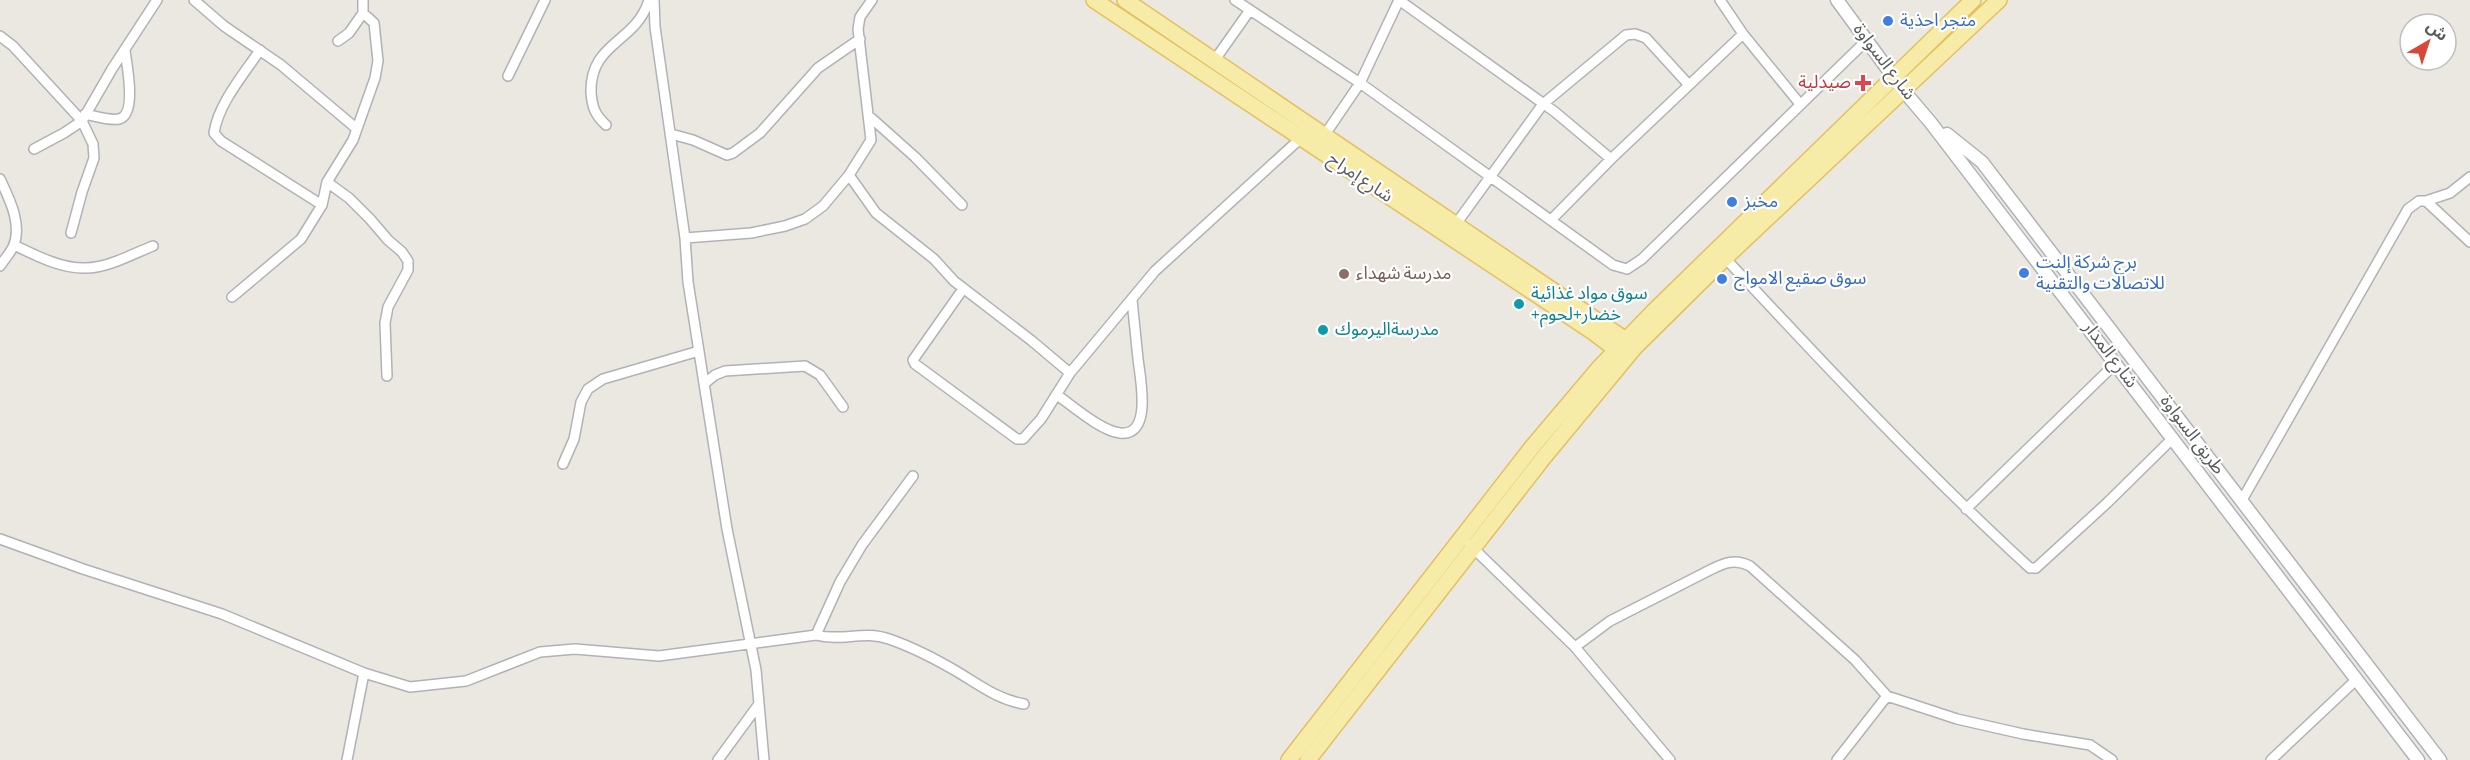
<svg xmlns="http://www.w3.org/2000/svg" width="2470" height="760" viewBox="0 0 2470 760" font-family="'Alegreya Sans','Noto Sans Arabic',sans-serif">
  <style>
    .lines { fill: none; stroke-linecap: round; stroke-linejoin: round }
    .minor-casing { stroke: #b1b2b7; stroke-width: 12 }
    .tertiary-casing { stroke: #b1b2b7; stroke-width: 15 }
    .primary-casing { stroke: #e3c160; stroke-width: 18 }
    .minor { stroke: #fff; stroke-width: 9 }
    .tertiary { stroke: #fff; stroke-width: 12 }
    .primary { stroke: #f7eba8; stroke-width: 15 }
    .shop-dot { fill: #3f7fe0; stroke: #fff; stroke-width: 2 }
    .health-dot { fill: #e0444e; stroke: #fff; stroke-width: 2 }
    .education-dot { fill: #8d6e63; stroke: #fff; stroke-width: 2 }
    .culture-dot { fill: #0f9aa8; stroke: #fff; stroke-width: 2 }
    .labels { text-anchor: middle; dominant-baseline: central; stroke-width: 4.5; stroke-linejoin: round; paint-order: stroke }
    .shop-label { font-size: 18px; fill: #366cbe; stroke: #fff; text-anchor: start }
    .street-label { font-size: 18px; fill: #595c5f; stroke: #fff }
    .health-label { font-size: 18px; fill: #be3a42; stroke: #fff; text-anchor: end }
    .education-label { font-size: 18px; fill: #785e54; stroke: #fff; text-anchor: start }
    .culture-label { font-size: 18px; fill: #0d838f; stroke: #fff; text-anchor: start }
  </style>
  <rect width="100%" height="100%" fill="#eae8e0"/>
  <g class="lines">
    <!-- minor casing -->
    <g class="minor-casing">
      <path id="minor" d="M194 0 224 26 281 65 357 129
        M654 0 655 27 685 238 688 282 727 529 756 670 764 760
        M1235 0 1360 83 1613 265 1627 269 1642 259 1868 39
        M1399 0 1555 112 1611 159
        M1720 0 1743 34 1800 104
        M0 36 13 46 82 121 93 144 94 158 82 192 71 233
        M338 41 349 33 363 13
        M260 50C244 74 218 104 214 133L221 141 322 205
        M1214 61 1250 10
        M508 76 545 0
        M85 114C95 116 109 121 119 119 137 115 127 65 125 51
        M869 116 915 157 962 205
        M606 125C595 115 592 107 591 92 590 42 636 43 649 0
        M671 134 693 140 727 155 733 153 760 133 818 68 860 39
        M1324 136 1360 83 1399 0
        M34 149 64 133 82 121 112 69 157 0
        M849 175 876 213 934 259 954 281 1032 341 1070 373
        M0 179C9 198 23 225 13 247 10 253 4 260 0 266
        M327 182 349 198 370 219 388 240 402 252 408 261V270L388 307 385 323 387 376
        M2426 201 2450 193 2470 177
        M1552 219 1611 159 1743 34
        M1456 224 1543 104 1626 35 1635 34 1646 38 1689 85
        M685 238 751 233 785 226 805 219 823 206 849 175 871 140 858 29 860 17 872 0
        M14 245C35 255 61 269 86 268 108 268 132 254 153 246
        M1725 258C1824 364 1923 470 2030 568H2036L2107 503 2173 438
        M963 289 913 360 915 364 1017 439H1023L1041 419 1070 373 1155 271 1301 138
        M232 297 301 239 322 205 327 182 353 140 375 78 378 61 374 23 363 13V0
        M705 383 715 375 725 371 805 366 820 375 843 407
        M1057 395C1073 406 1101 431 1120 433 1153 437 1140 377 1138 359 1136 340 1134 320 1132 300
        M563 464 574 439 581 402 588 389 603 379 699 351
        M2242 500 2408 209 2419 201H2426L2470 242
        M1966 509 2116 363
        M0 539 83 569 222 614 364 673 410 687 466 681 540 652 575 649 659 656 816 635 840 582 862 545 913 476
        M1470 545 1575 647 1670 760
        M816 635C842 642 863 630 889 639 912 647 941 662 961 674 982 687 1000 700 1024 704
        M1575 647 1610 621 1710 570C1724 563 1735 558 1750 566L1855 660 1887 696
        M347 760 364 673
        M718 760 759 704
        M1837 760 1887 696 1957 719 2023 734 2090 745 2112 760
        M2271 760 2357 679"/>
    </g>
    <!-- tertiary casing -->
    <g class="tertiary-casing">
      <path id="tertiary" d="M1837 0 1903 90 1931 123 2418 760
        M1947 134 1982 162 2440 760"/>
    </g>
    <!-- primary casing -->
    <g class="primary-casing">
      <path id="primary" d="M1094 0 1593 332 1625 356
        M1125 0 1633 345
        M1289 760 1533 446 1599 368 1655 310 1973 0
        M1308 760 1544 457 1635 347 1725 258 1999 0"/>
    </g>
    <!-- minor -->
    <use href="#minor" class="minor"/>
    <!-- tertiary -->
    <use href="#tertiary" class="tertiary"/>
    <!-- primary -->
    <use href="#primary" class="primary"/>
  </g>
  <!-- markers -->
  <g class="shop-dot">
    <circle cx="1888" cy="21" r="6"/>
    <circle cx="1732" cy="202" r="6"/>
    <circle cx="2024" cy="273" r="6"/>
    <circle cx="1722" cy="279" r="6"/>
  </g>
  <path class="health-dot" d="M1860 74h6v6h6v6h-6v6h-6v-6h-6v-6h6z"/>
  <circle class="education-dot" cx="1344" cy="274" r="6"/>
  <g class="culture-dot">
    <circle cx="1519" cy="304" r="6"/>
    <circle cx="1323" cy="330" r="6"/>
  </g>
  <g class="labels">
    <!-- shop labels -->
    <g class="shop-label">
      <text x="1900" y="21">متجر احذية</text>
      <text x="1744" y="202">مخبز</text>
      <text x="2036" y="263">برج شركة إلنت<tspan x="2036" dy="21">للاتصالات والتقنية</tspan></text>
      <text x="1734" y="279">سوق صقيع الامواج</text>
    </g>
    <!-- street labels -->
    <g class="street-label">
      <text transform="translate(1884 62) rotate(53)">شارع السواوة</text>
      <text transform="translate(1360 178) rotate(34)">شارع إمراح</text>
      <text transform="translate(2110 355) rotate(53)">شارع المدار</text>
      <text transform="translate(2192 435) rotate(53)">طريق السواوة</text>
    </g>
    <!-- health labels -->
    <g class="health-label">
      <text x="1851" y="83">صيدلية</text>
    </g>
    <!-- education labels -->
    <g class="education-label">
      <text x="1356" y="274">مدرسة شهداء</text>
    </g>
    <!-- culture labels -->
    <g class="culture-label">
      <text x="1531" y="294">سوق مواد غذائية<tspan x="1531" dy="21">+خضار+لحوم</tspan></text>
      <text x="1335" y="330">مدرسةاليرموك</text>
    </g>
  </g>
  <!-- north arrow -->
  <g transform="translate(2428 42) rotate(39)"><circle r="28" fill="#ffffff" stroke="#bdbebf" stroke-width="1.5"/>
  <path d="M0-4.5L10 22L0 15L-10 22Z" fill="#d84838"/>
  <text y="-9" font-size="16" font-weight="bold" text-anchor="middle" fill="#595c5f">ش</text>
  </g>
</svg>
